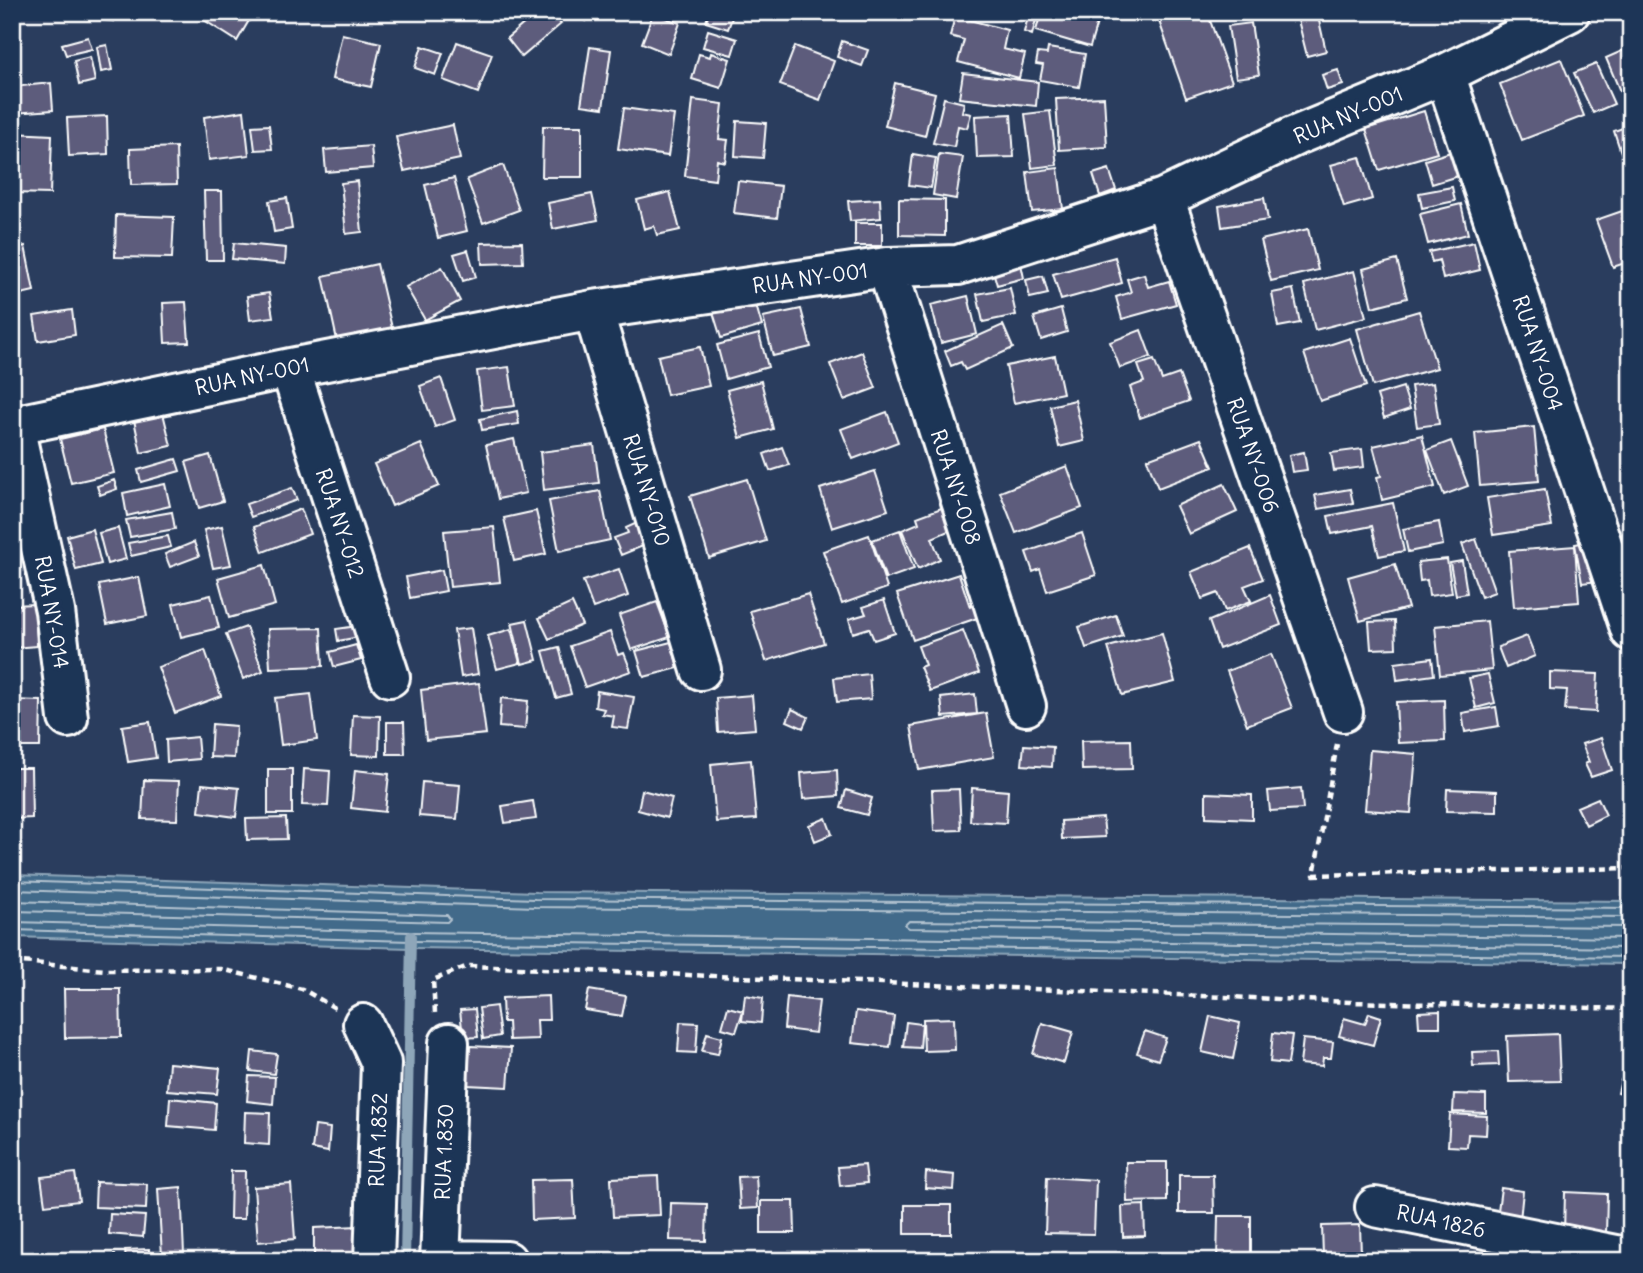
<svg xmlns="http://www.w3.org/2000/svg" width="1643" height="1273" viewBox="0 0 1643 1273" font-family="Delius,sans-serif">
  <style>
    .water { fill: #426a8a; stroke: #8ea6b9; stroke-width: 2 }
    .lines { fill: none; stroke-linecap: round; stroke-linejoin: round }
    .shore { stroke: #b3c3d0; stroke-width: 2 }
    .stream { stroke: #8ea6b9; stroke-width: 10 }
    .building { fill: #5d5c7c; stroke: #fff; stroke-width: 2 }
    .minor-casing { stroke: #fff; stroke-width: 44 }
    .path { stroke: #fff; stroke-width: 4.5; stroke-dasharray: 7 5; stroke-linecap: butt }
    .minor { stroke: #1d3557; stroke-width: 38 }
    .labels { text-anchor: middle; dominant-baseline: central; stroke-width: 7; stroke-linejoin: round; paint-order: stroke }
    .street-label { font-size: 21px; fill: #fff; stroke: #1d3557 }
  </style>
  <rect width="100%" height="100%" fill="#2a3d5e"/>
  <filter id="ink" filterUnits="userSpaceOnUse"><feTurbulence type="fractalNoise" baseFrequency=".0143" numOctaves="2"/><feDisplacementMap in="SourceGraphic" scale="14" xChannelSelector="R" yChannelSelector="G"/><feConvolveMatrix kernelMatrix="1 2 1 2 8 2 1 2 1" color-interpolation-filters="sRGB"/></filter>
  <g filter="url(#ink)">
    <!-- water -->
    <path class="water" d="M12 875 536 892 1631 901V964L411 948 12 937Z"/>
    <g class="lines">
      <!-- shore -->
      <path class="shore" d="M12 881 535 899 1631 908
        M12 890 535 907 1631 917
        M12 901 447 915 450 919 447 922 411 921 12 911
        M12 922 411 932 1631 948
        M1631 927 909 921 905 925 909 928 1631 938
        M12 930 411 941 1631 957"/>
      <!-- stream -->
      <path class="stream" d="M405 1261 411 936"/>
    </g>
    <!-- building -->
    <path class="building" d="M71 12H113V21L71 16Z
      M209 12H254L237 41 204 20Z
      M538 12H551L561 24 522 57 507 38Z
      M560 12H588L586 21Z
      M709 12H734L728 29 706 22Z
      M1005 12H1029L1027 19Z
      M1041 12H1100L1090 47 1036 31Z
      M1183 12H1207L1232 82 1186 98 1159 21Z
      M1296 12H1317L1326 51 1307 56Z
      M653 14 680 23 669 54 642 43Z
      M1029 14 1037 16 1032 35 1024 32Z
      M955 16 1007 30 1003 49 1025 54 1019 78 958 62 964 40 950 36Z
      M1251 23 1259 75 1236 78 1228 26Z
      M708 30 737 39 732 55 703 47Z
      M342 34 381 43 371 87 332 79Z
      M88 37 92 49 66 55 62 44Z
      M842 41 868 50 862 66 837 57Z
      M457 42 492 54 478 93 443 80Z
      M107 45 112 70 101 72 97 47Z
      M422 46 443 53 435 75 415 68Z
      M795 46 834 61 820 100 780 85Z
      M590 47 611 50 603 108 581 105Z
      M1631 47V106L1627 108 1606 58Z
      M1048 48 1085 54 1079 87 1040 80 1043 65 1036 64 1038 53 1047 54Z
      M711 53 730 59 721 88 692 79 699 54 710 57Z
      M90 57 95 81 79 85 74 61Z
      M1561 59 1584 116 1522 140 1500 84Z
      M1596 64 1614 104 1593 113 1574 73Z
      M1338 70 1343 85 1327 90 1322 75Z
      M963 73 1038 82 1036 106 959 98Z
      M51 83 53 110 14 113 12 87Z
      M895 83 935 93 925 136 885 126Z
      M1104 97 1107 147 1059 150 1056 99Z
      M944 98 964 103 962 112 971 114 967 128 958 126 954 147 933 143Z
      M693 100 723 104 719 139 728 140 725 162 717 160 715 180 685 176Z
      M624 108 674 115 668 156 618 149Z
      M244 111 249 155 209 160 204 117Z
      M1050 111 1057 165 1032 168 1025 114Z
      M1424 111 1437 153 1379 170 1366 129Z
      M1011 114 1014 157 977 158 975 116Z
      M107 116 108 154 69 156 67 118Z
      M737 121 766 123 763 158 735 156Z
      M269 125 272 149 255 150 252 126Z
      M453 125 460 159 404 171 396 137Z
      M1631 125V183L1614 131Z
      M543 126H582V177H542Z
      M12 133 52 135 50 194 12 193Z
      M371 146 373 168 326 172 324 150Z
      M176 147 177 184 131 185 130 149Z
      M1457 150 1464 174 1432 184 1425 160Z
      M913 154 936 158 931 188 909 185Z
      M939 154 963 157 956 199 933 195Z
      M1360 157 1372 199 1344 207 1331 165Z
      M503 165 519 210 483 223 467 179Z
      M1058 168 1063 209 1032 212 1027 172Z
      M1109 169 1116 190 1100 196 1093 174Z
      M454 178 467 231 438 238 425 185Z
      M357 181 362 232 346 234 341 183Z
      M738 181 781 186 777 218 734 213Z
      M1452 187 1455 201 1422 208 1419 193Z
      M204 191H222L223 260H206Z
      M670 192 680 230 657 235 654 226 644 229 637 200Z
      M592 194 598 220 553 229 548 203Z
      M287 198 292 229 274 232 269 201Z
      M1264 198 1268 220 1222 227 1219 206Z
      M880 199 881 218 850 221 848 201Z
      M899 199 945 200V236L899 235Z
      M1461 204 1468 234 1428 244 1420 214Z
      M1631 208V261L1613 267 1596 220Z
      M116 215 174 217 172 258 115 257Z
      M855 223H882V246H855Z
      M1308 229 1318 270 1271 281 1261 240Z
      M522 242 523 263 482 264 481 243Z
      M1474 242 1480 270 1443 279 1439 260 1432 262 1429 252Z
      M234 243 286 248 285 264 232 259Z
      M25 246 34 291 12 296V249Z
      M468 250 476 277 463 281 454 254Z
      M1115 257 1122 283 1061 300 1053 274Z
      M1397 260 1407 298 1372 307 1363 269Z
      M377 264 392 328 337 340 323 276Z
      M1021 264 1024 278 997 285 993 271Z
      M442 267 460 301 425 320 406 287Z
      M1354 271 1366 317 1315 330 1304 284Z
      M1631 273V297L1622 276Z
      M1144 274 1148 287 1169 281 1176 304 1122 319 1116 297 1131 292 1127 279Z
      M1043 276 1048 294 1030 298 1026 280Z
      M1010 288 1016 315 983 322 977 294Z
      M1293 289 1300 323 1278 327 1272 293Z
      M269 293 273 317 250 320 247 296Z
      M968 296 977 334 941 343 931 305Z
      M754 298 762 326 721 338 712 309Z
      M186 302 189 342 165 343 163 303Z
      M801 309 811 347 773 356 763 317Z
      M1061 309 1067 332 1041 340 1034 317Z
      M72 310 75 335 38 341 34 316Z
      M1419 311 1437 368 1373 386 1357 329Z
      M1003 325 1013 348 965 370 961 362 951 366 945 351Z
      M1141 330 1151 357 1120 368 1110 342Z
      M759 334 768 367 726 379 717 345Z
      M1350 338 1366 386 1320 401 1304 353Z
      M14 342 17 394H12V343Z
      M700 347 709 386 667 395 658 356Z
      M862 352 876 388 844 400 830 364Z
      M1055 356 1063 393 1014 403 1006 366Z
      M1154 360 1162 380 1179 374 1189 401 1140 418 1130 387 1144 382 1138 365Z
      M509 367 515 406 482 410 477 371Z
      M441 378 455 420 435 427 420 386Z
      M761 381 773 429 740 438 727 390Z
      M1433 383 1439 424 1417 427 1411 386Z
      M1403 387 1410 409 1384 418 1377 395Z
      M1075 400 1084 441 1059 447 1050 406Z
      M517 411 519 424 482 430 480 419Z
      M887 412 898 442 853 459 841 429Z
      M163 413 171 446 141 453 134 420Z
      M1534 427 1539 481 1480 486 1475 433Z
      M103 429 114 473 71 483 60 439Z
      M1422 435 1435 487 1382 500 1377 477 1381 476 1373 446Z
      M514 439 526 493 498 499 486 445Z
      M1201 439 1213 467 1158 488 1147 459Z
      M1451 441 1468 486 1444 495 1427 450Z
      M421 444 439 486 392 506 374 464Z
      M594 445 599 483 544 490 540 452Z
      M782 447 789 465 770 471 764 454Z
      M1362 449 1364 467 1334 471 1331 453Z
      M1304 452 1307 470 1292 472 1289 455Z
      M210 455 223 501 199 508 186 462Z
      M176 459 180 471 141 482 138 470Z
      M1067 466 1082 508 1016 533 1000 492Z
      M875 471 888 510 832 528 820 489Z
      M747 479 766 541 709 558 690 496Z
      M114 480 117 489 100 495 97 486Z
      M165 484 170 506 127 516 123 493Z
      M1224 484 1237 512 1189 534 1176 506Z
      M292 488 297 500 251 517 246 504Z
      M1350 489 1353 503 1318 509 1315 495Z
      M1545 489 1552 526 1493 535 1487 498Z
      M600 491 610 540 559 551 549 501Z
      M1393 503 1404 551 1379 556 1372 526 1332 534 1328 516Z
      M944 507 953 529 932 538 940 559 918 569 902 530 919 523 917 517Z
      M301 509 310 534 263 552 254 527Z
      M536 511 546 554 514 561 504 518Z
      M172 512 175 529 130 537 126 520Z
      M639 522 648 544 621 555 614 538 628 533 626 528Z
      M1439 522 1443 545 1408 552 1403 529Z
      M222 526 231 565 213 568 204 530Z
      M494 527 500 582 450 587 444 531Z
      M118 528 126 559 107 564 99 533Z
      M92 529 101 564 76 570 67 536Z
      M900 530 914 569 886 579 872 540Z
      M1082 533 1096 575 1047 591 1040 569 1033 572 1026 552Z
      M869 535 887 588 842 604 823 551Z
      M168 536 171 547 131 556 128 543Z
      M1476 539 1495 592 1481 597 1462 544Z
      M1592 541 1599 581 1582 583 1575 544Z
      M194 542 199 556 170 567 165 554Z
      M1575 546 1579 602 1514 607 1509 551Z
      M1250 548 1263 579 1244 586 1251 601 1225 611 1218 593 1202 599 1191 572Z
      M1447 559 1452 593 1429 596 1427 580 1420 581 1418 562Z
      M1462 561 1467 593 1456 595 1450 563Z
      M1395 564 1408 608 1360 621 1348 577Z
      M264 565 275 605 229 618 218 578Z
      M619 569 628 596 593 608 583 581Z
      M442 570 446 591 410 598 406 577Z
      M959 574 970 607 979 603 983 616 913 640 897 594Z
      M139 577 147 616 107 624 99 585Z
      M808 594 824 643 766 661 750 611Z
      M211 595 219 628 181 637 173 604Z
      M1270 595 1281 625 1219 649 1209 621Z
      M884 600 895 633 874 640 869 628 853 633 849 619 866 614 863 607Z
      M657 602 670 637 631 650 619 615Z
      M572 603 582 625 549 639 539 618Z
      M35 604 37 646 12 648V605Z
      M1116 615 1123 636 1086 648 1079 627Z
      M527 620 537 660 522 664 512 623Z
      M1395 621 1396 648 1371 649 1369 622Z
      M1487 621 1492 670 1440 675 1435 626Z
      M358 626 359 637 338 641 336 629Z
      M246 627 263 671 243 679 226 634Z
      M321 628 323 666 270 668 268 629Z
      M471 628 478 674 461 677 454 630Z
      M511 629 520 663 497 669 488 636Z
      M963 630 979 673 930 691 920 667 925 665 918 646Z
      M610 632 618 655 624 653 631 671 585 687 570 646Z
      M1162 633 1175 682 1122 695 1108 647Z
      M1527 636 1535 656 1506 668 1498 647Z
      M671 642 678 668 644 677 636 651Z
      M356 645 361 660 334 667 330 652Z
      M559 647 571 694 556 698 543 651Z
      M205 650 221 696 175 713 158 667Z
      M1271 654 1292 708 1247 725 1227 671Z
      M1432 658 1434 675 1397 680 1395 663Z
      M1550 672 1598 674 1596 712 1565 710 1567 690 1550 689Z
      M869 674 871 699 837 702 834 678Z
      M1488 674 1495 703 1476 708 1469 678Z
      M479 683 486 734 426 740 421 690Z
      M597 691 634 697 628 729 612 727 614 716 602 714 604 709 595 707Z
      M311 694 317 740 281 745 275 698Z
      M975 694 977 714 943 717 941 698Z
      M752 695 755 729 718 732 716 698Z
      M501 698 528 701 525 729 499 727Z
      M12 700 41 701 40 747H12Z
      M1444 700 1445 741 1398 743 1396 702Z
      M1496 707 1499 726 1465 732 1462 713Z
      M792 709 808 717 803 728 787 721Z
      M986 713 994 757 919 770 911 726Z
      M353 715 380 716 379 756 351 755Z
      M150 722 156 758 128 762 122 726Z
      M387 722H404L405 754H387Z
      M212 724 236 726 234 758 210 757Z
      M197 737 199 759 167 762 166 740Z
      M1601 738 1612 770 1591 777 1585 764 1589 762 1582 744Z
      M1131 740 1132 769 1082 770 1081 741Z
      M1024 745 1053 747 1052 767 1022 765Z
      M1370 750 1416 754 1411 813 1365 810Z
      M751 760 756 819 716 822 711 764Z
      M12 768H31L32 818 12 819Z
      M268 769H292V814H268Z
      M304 769 330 771 328 806 302 805Z
      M355 770 389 774 385 812 351 808Z
      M837 770 838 796 803 799 801 773Z
      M144 780 179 781 177 820 142 819Z
      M422 782 460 785 457 819 419 816Z
      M202 784 239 788 236 817 199 812Z
      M972 788 1008 791 1006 823 970 821Z
      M1301 788 1303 809 1270 811 1268 791Z
      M959 789 961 830 934 831 932 790Z
      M1447 789 1497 791V812L1446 811Z
      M642 790 672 798 667 818 638 810Z
      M846 790 872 798 867 815 841 808Z
      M1206 793 1252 795V819L1206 817Z
      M1598 798 1606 815 1586 825 1577 807Z
      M533 801 536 819 505 823 502 806Z
      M286 818 287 839 247 840 246 819Z
      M826 818 832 834 815 841 809 825Z
      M1103 818 1105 837 1062 839 1061 821Z
      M64 989H120L121 1037 65 1038Z
      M589 990 626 996 622 1016 585 1010Z
      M745 995 763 998 761 1023 742 1021Z
      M548 996 549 1020H537L538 1039 509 1040 508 1022H503L502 998Z
      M787 997 819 1001 815 1033 784 1029Z
      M496 1006 500 1036 483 1039 479 1008Z
      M728 1007 743 1011 736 1032 722 1028Z
      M475 1009 478 1037 463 1038 460 1010Z
      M856 1011 894 1016 890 1047 852 1043Z
      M1440 1011V1027H1419L1418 1012Z
      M1369 1013 1381 1017 1373 1045 1339 1036 1344 1018 1365 1024Z
      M1210 1016 1240 1023 1233 1059 1202 1052Z
      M954 1018 955 1050 924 1051 923 1019Z
      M680 1022 698 1023 696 1053 678 1052Z
      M906 1022 922 1024 920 1048 903 1047Z
      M1042 1023 1073 1032 1064 1063 1033 1054Z
      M1626 1029H1631V1054H1629Z
      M1145 1031 1166 1038 1158 1060 1137 1053Z
      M707 1033 722 1037 718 1054 702 1051Z
      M1273 1033 1292 1035 1288 1064 1270 1062Z
      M1558 1034 1560 1081 1509 1082 1507 1036Z
      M1303 1039 1333 1042 1331 1058H1323L1322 1066 1300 1064Z
      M470 1046 511 1048 508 1087 467 1085Z
      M252 1051 277 1054 274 1074 250 1071Z
      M1498 1051 1499 1065 1473 1066 1472 1052Z
      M169 1063 220 1068 217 1094 167 1090Z
      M249 1076 275 1077 273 1104 247 1101Z
      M1621 1080 1631 1082V1097L1618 1093Z
      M1454 1094 1486 1095V1113L1453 1112Z
      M170 1098 216 1103 214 1130 168 1126Z
      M245 1112 270 1113 269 1145 244 1143Z
      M1450 1114 1487 1116 1486 1135 1468 1134 1467 1147 1448 1146Z
      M315 1126 330 1128 328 1152 312 1149Z
      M1126 1162H1167V1201L1127 1202Z
      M865 1165 867 1183 840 1186 838 1167Z
      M231 1171H245L244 1219H230Z
      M926 1172 955 1175 954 1190 925 1188Z
      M75 1173 79 1201 45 1205 41 1177Z
      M1179 1175H1213L1214 1213H1179Z
      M658 1176 660 1215 613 1217 611 1178Z
      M756 1176 758 1208 740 1209 738 1177Z
      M1047 1177 1096 1180 1094 1234 1045 1233Z
      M573 1179 575 1218 532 1220 531 1180Z
      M96 1182 147 1184 146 1209 95 1207Z
      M291 1184 295 1239 258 1242 254 1187Z
      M181 1187 184 1254 162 1256 158 1189Z
      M1501 1188 1523 1191 1520 1220 1497 1218Z
      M1565 1192 1607 1194 1606 1235 1564 1234Z
      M761 1201H794L795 1233H761Z
      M671 1203 707 1204 706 1241 670 1240Z
      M905 1205H951V1234H905Z
      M1144 1205 1145 1236 1123 1237 1122 1206Z
      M110 1214 145 1216 143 1237 109 1234Z
      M1218 1216H1251V1261H1217Z
      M1360 1225 1361 1255 1323 1256 1322 1226Z
      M358 1226 359 1255 314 1256V1228Z
      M149 1249V1261H126L125 1250Z
      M101 1255H115V1261H101Z"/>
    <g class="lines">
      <!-- minor casing -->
      <g class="minor-casing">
        <path id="minor" d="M1445 74 1631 631
          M1164 198 1343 712
          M887 267 1026 706
          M593 310 701 670
          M290 368 390 677
          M12 426 290 368 593 310 887 267 958 265 1164 198 1295 136 1445 74 1570 12
          M14 426 55 611 68 718
          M363 1024 381 1063 374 1261
          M1375 1207 1631 1258
          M440 1260 507 1261
          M440 1261 449 1043"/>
      </g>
      <!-- path -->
      <path class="path" d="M1337 744 1314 875 1631 868
        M12 961 104 970 221 969 302 989 335 1008
        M435 1013 433 980 468 966 1350 1002 1631 1009"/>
      <!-- minor -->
      <use href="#minor" class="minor"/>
    </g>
  </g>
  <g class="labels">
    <!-- street labels -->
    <g class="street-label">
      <text transform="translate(1348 115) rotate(-23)">RUA NY-001</text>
      <text transform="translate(810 278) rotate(-8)">RUA NY-001</text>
      <text transform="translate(1538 353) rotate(72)">RUA NY-004</text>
      <text transform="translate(252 376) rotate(-12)">RUA NY-001</text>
      <text transform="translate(1253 455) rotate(71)">RUA NY-006</text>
      <text transform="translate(956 487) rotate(72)">RUA NY-008</text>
      <text transform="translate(647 490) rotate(73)">RUA NY-010</text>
      <text transform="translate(340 523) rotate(72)">RUA NY-012</text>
      <text transform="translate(52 612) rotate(80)">RUA NY-014</text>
      <text transform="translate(378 1140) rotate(-88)">RUA 1.832</text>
      <text transform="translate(444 1152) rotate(-88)">RUA 1.830</text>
      <text transform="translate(1441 1221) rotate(12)">RUA 1826</text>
    </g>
  </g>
  <!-- margin -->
  <rect width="1643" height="1273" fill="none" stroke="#1d3557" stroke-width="42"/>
  <rect x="21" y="21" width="1601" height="1231" fill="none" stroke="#fff" stroke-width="2.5" filter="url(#ink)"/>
</svg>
